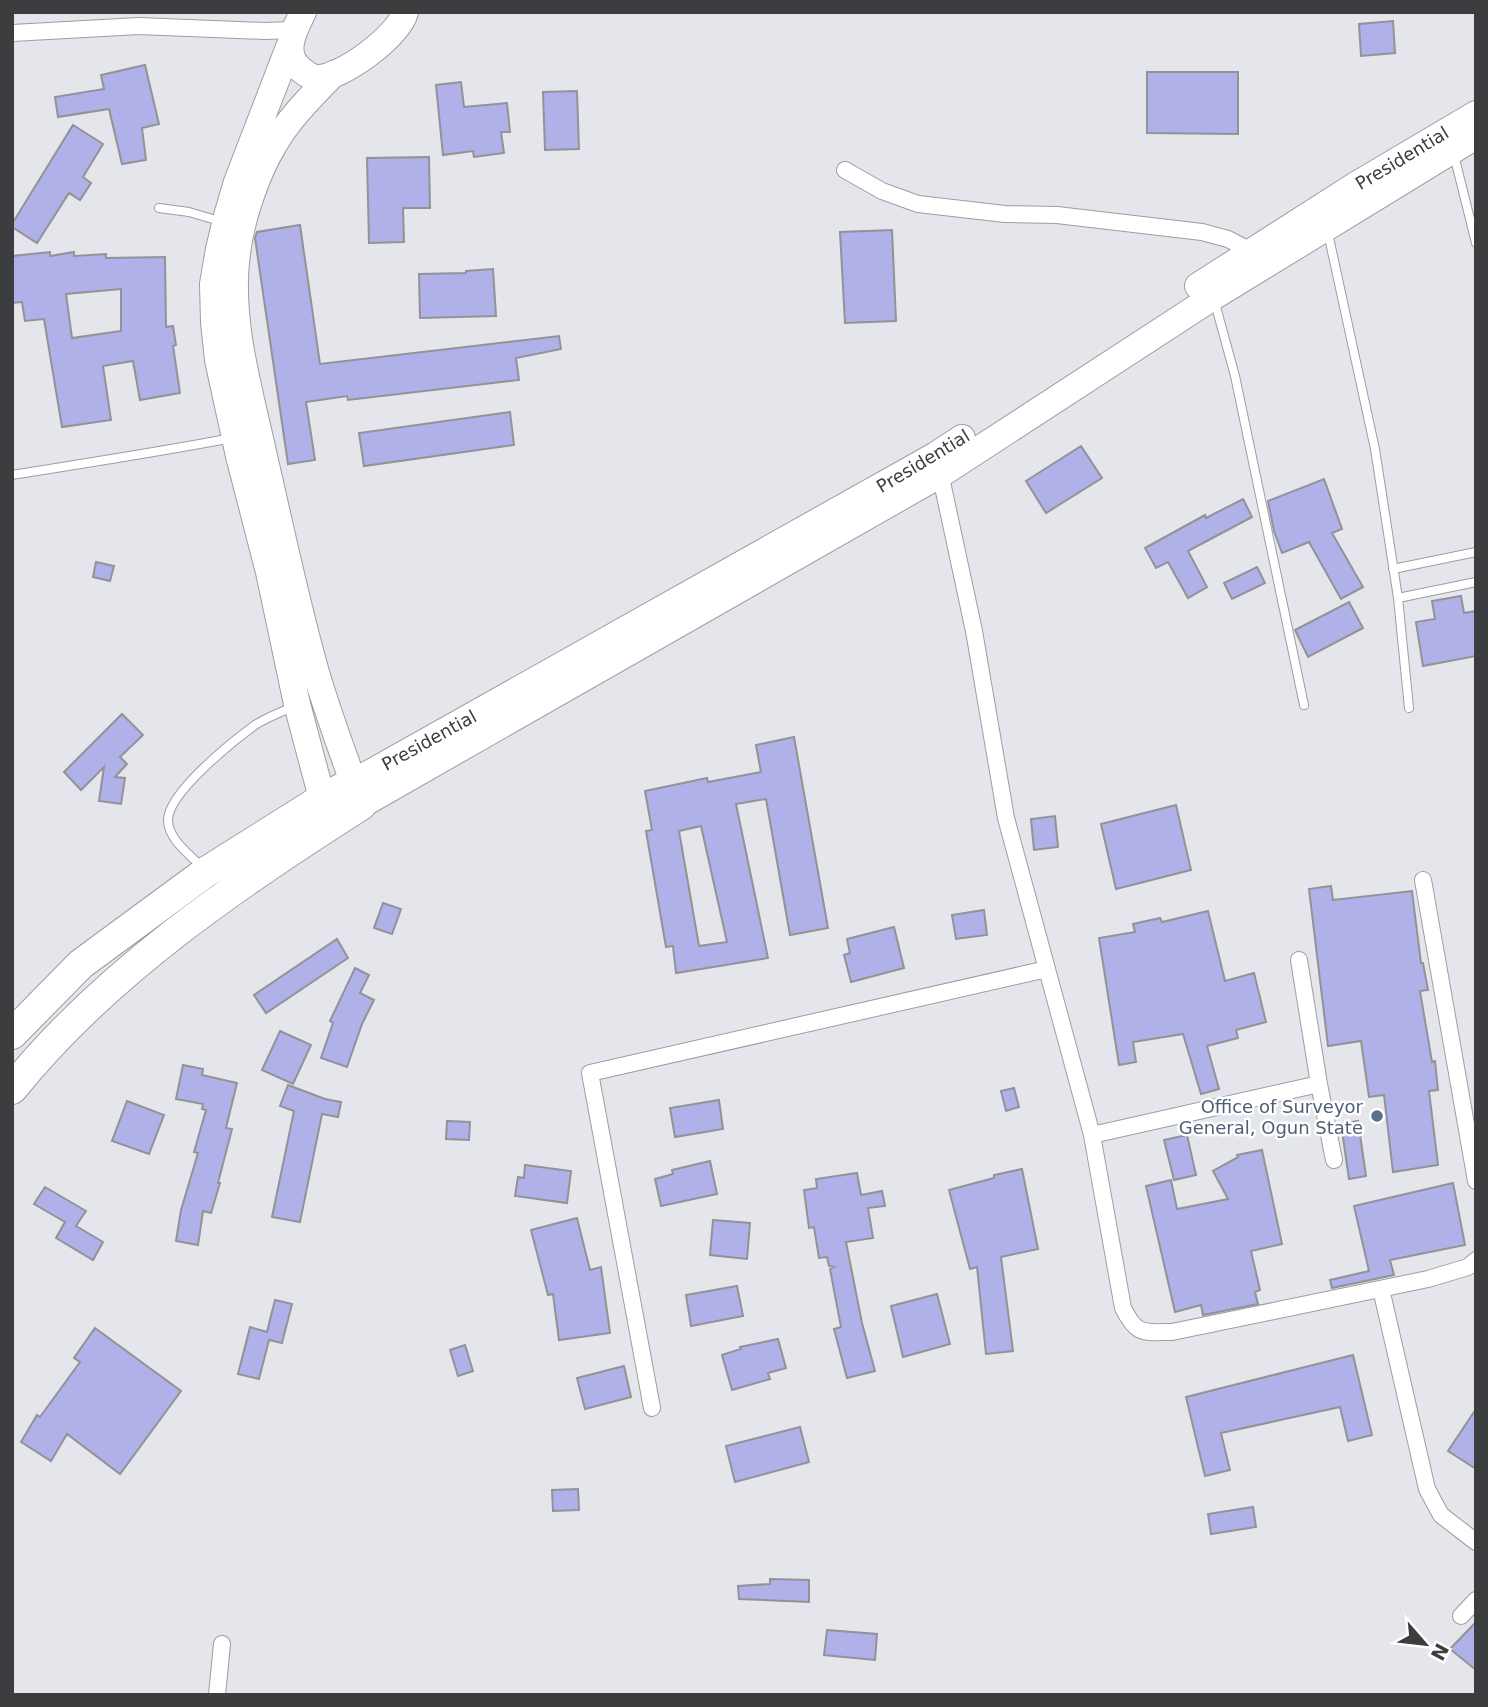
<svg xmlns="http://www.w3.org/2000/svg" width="1488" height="1707" viewBox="0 0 1488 1707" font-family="'DejaVu Sans',sans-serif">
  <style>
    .building { fill: #afb1e8; stroke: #929297; stroke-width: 2; fill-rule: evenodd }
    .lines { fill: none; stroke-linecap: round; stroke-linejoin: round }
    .lane-casing { stroke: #9c9ea2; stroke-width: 10 }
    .street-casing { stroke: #9c9ea2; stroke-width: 18 }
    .primary-casing { stroke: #9c9ea2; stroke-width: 28 }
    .highway-casing { stroke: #9c9ea2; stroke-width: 32 }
    .lane { stroke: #fff; stroke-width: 8 }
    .street { stroke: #fff; stroke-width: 16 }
    .primary { stroke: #fff; stroke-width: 26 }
    .highway { stroke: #fff; stroke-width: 30 }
    .service-dot { fill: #5c6f8a; stroke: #fff; stroke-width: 2.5 }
    .labels { text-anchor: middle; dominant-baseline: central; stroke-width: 5; stroke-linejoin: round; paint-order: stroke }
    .street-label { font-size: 18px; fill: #3c3d3e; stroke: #fff }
    .service-label { font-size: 18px; fill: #4e5e75; stroke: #fff; text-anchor: end }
  </style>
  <rect width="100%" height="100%" fill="#e4e6eb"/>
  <!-- building -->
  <path class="building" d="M1393 21 1395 53 1361 56 1359 24Z
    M145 65 159 124 142 128 146 160 122 164 109 109 58 117 55 97 104 89 101 75Z
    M1147 72H1238V134L1147 133Z
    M461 82 464 107 507 103 510 132H501L504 153 474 157 473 151 443 155 436 85Z
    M577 91 579 149 545 150 543 92Z
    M73 125 103 144 83 177 91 183 80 200 69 193 37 243 12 227V224Z
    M429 157 430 208H403L404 242 369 243 367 158Z
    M300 225 320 364 559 336 561 349 516 358 519 380 348 400 347 396 306 402 315 460 288 464 255 238 257 232Z
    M892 230 896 321 845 323 840 232Z
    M50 252V256L74 252V256L106 254V258L165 257 166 327 173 326 176 345 173 346 180 393 140 400 133 361 103 366 111 420 62 427 44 319 25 321 22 302 12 303V256ZM121 289V331L72 338 66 294Z
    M493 269 496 316 420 318 419 274 466 273V271Z
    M510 412 514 445 364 466 359 433Z
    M1081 446 1102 478 1046 513 1026 481Z
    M1324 479 1342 529 1332 533 1363 587 1341 599 1309 542 1282 553 1274 531 1268 501Z
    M1243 499 1252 517 1188 551 1207 587 1188 598 1168 562 1156 568 1145 548 1205 515 1206 518Z
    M96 562 114 566 110 581 93 577Z
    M1257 567 1265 583 1232 599 1224 583Z
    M1461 596 1464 613 1476 611V656L1423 666 1416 622 1435 619 1432 601Z
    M1349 602 1363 628 1308 657 1295 630Z
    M122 714 143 735 120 757 127 764 115 777 125 778 121 804 99 801 104 767 81 790 64 772Z
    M794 737 828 928 790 935 766 799 736 804 768 958 676 973 673 946 666 947 646 831 652 830 645 791 707 778 708 782 761 772 756 745ZM701 826 727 942 699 946 679 831Z
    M1176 805 1191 870 1116 889 1101 824Z
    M1055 816 1058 847 1034 850 1031 819Z
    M1331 886 1333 900 1412 891 1421 963H1423L1428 990 1420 991 1432 1062 1435 1061 1438 1090 1429 1091 1438 1165 1393 1172 1384 1095 1369 1097 1361 1041 1328 1046 1309 889Z
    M383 903 401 909 392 934 374 928Z
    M984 910 987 935 956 939 952 915Z
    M1208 911 1225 981 1254 973 1266 1022 1236 1030 1238 1038 1207 1046 1219 1089 1201 1094 1183 1034 1133 1042 1136 1062 1119 1065 1099 938 1135 932 1133 924 1160 918 1162 922Z
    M894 927 904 968 851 982 844 955 850 953 847 939Z
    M337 939 348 958 266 1013 254 995Z
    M355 968 369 975 360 993 374 1000 362 1024 347 1067 321 1058 333 1023 330 1021Z
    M280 1031 311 1045 293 1084 262 1070Z
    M183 1065 203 1069 202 1075 237 1083 226 1128 232 1129 218 1183H220L211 1213 203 1211 198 1245 176 1241 181 1210 198 1153 194 1152 206 1110 202 1109 203 1104 176 1099Z
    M288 1085 325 1099 341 1102 338 1117 322 1114 300 1222 272 1217 294 1111 280 1106Z
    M1014 1088 1019 1107 1006 1111 1001 1091Z
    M719 1100 723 1129 675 1137 670 1108Z
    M127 1101 164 1115 149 1154 112 1141Z
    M447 1121 470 1122 469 1140 446 1139Z
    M1358 1121 1366 1176 1349 1179 1341 1124Z
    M1187 1135 1196 1175 1174 1180 1164 1140Z
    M1262 1150 1282 1244 1251 1251 1260 1290 1255 1292 1258 1304 1203 1315 1201 1305 1175 1312 1146 1186 1171 1180 1177 1209 1228 1199 1213 1171 1238 1157 1237 1155Z
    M710 1161 717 1194 661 1206 655 1179 673 1174 672 1170Z
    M525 1165 571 1171 567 1203 515 1196 518 1177 524 1178Z
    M1022 1169 1038 1249 1001 1257 1013 1351 986 1354 977 1267 970 1269 949 1190 994 1178V1175Z
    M857 1173 861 1195 882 1191 885 1206 868 1208 873 1238 846 1242 862 1323 875 1371 847 1378 834 1329 841 1327 830 1269 834 1267 829 1266 827 1257 819 1258 814 1227 809 1228 804 1190 817 1188 816 1179Z
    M1453 1183 1465 1245 1390 1260 1394 1275 1332 1288 1330 1280 1369 1271 1354 1206Z
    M45 1187 86 1211 76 1226 103 1242 93 1260 56 1238 65 1222 34 1204Z
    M577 1218 590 1270 601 1267 610 1333 559 1340 553 1294 548 1295 531 1230Z
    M713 1220 750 1223 747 1259 710 1255Z
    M737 1286 743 1316 691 1326 686 1295Z
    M937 1294 950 1344 903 1357 891 1306Z
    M275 1300 292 1304 282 1343 269 1340 259 1379 238 1374 250 1327 267 1332Z
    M95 1328 181 1391 120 1474 67 1434 51 1461 21 1442 37 1415 40 1417 80 1362 74 1358Z
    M778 1339 786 1368 768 1373 770 1379 732 1390 722 1355 741 1349 740 1347Z
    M465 1345 473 1371 458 1376 450 1350Z
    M1353 1355 1372 1435 1348 1441 1340 1407 1221 1433 1230 1470 1205 1476 1186 1397Z
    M624 1366 631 1397 585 1409 577 1378Z
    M1476 1409V1469L1448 1451Z
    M800 1427 809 1462 735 1482 726 1446Z
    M578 1489 579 1510 553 1511 552 1490Z
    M1253 1507 1256 1527 1211 1534 1208 1514Z
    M770 1579 809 1580V1602L739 1599 738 1586 770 1584Z
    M1476 1622V1670L1450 1649Z
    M827 1630 877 1634 875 1660 824 1655Z"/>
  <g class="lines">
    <!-- lane casing -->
    <g class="lane-casing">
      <path id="lane" d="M1454 155 1476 243
        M159 208 189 212 223 222
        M1328 233 1375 449 1398 598 1409 708
        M1215 303 1235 376 1304 705
        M12 475C86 463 159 452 232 438
        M1393 569 1476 552
        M1398 598 1476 582
        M202 867C190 855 168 839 168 820 168 793 233 741 255 725 267 717 282 712 294 706"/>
    </g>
    <!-- street casing -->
    <g class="street-casing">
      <path id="street" d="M12 33 139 26 264 31 294 30
        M845 170 882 191 918 204 1005 214 1057 215 1202 232 1228 239 1251 251
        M939 468 974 631 1006 818 1092 1135 1123 1308C1137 1336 1143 1332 1172 1332L1428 1279 1468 1267 1476 1260
        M1423 880 1476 1181
        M1299 960 1319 1084 1334 1160
        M1092 1135 1319 1084
        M1381 1289 1427 1489 1441 1515 1476 1542
        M652 1408 590 1073 1047 969
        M1461 1616 1476 1600
        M217 1695 222 1644"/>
    </g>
    <!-- primary casing -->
    <g class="primary-casing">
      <path id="primary" d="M303 12C295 29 282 51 298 67 302 71 310 77 316 78 340 80 400 35 405 12
        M289 47 237 182 227 216 219 249 213 284 214 322 218 360 239 456 269 572 297 704 327 817
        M333 74C313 95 290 117 275 143 257 172 241 219 237 253 228 319 249 388 263 452 280 525 295 598 315 669 328 715 346 760 361 805L941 474 1213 297 1476 136
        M1198 286 1356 185 1476 114
        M354 782 936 455 962 438"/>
    </g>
    <!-- highway casing -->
    <g class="highway-casing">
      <path id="highway" d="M12 1034 81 964 206 872 322 799 354 782
        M12 1089C104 974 238 883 361 805"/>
    </g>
    <!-- lane -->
    <use href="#lane" class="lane"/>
    <!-- street -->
    <use href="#street" class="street"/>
    <!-- primary -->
    <use href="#primary" class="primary"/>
    <!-- highway -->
    <use href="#highway" class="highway"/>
  </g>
  <!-- markers -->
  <circle class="service-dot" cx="1377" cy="1116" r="7"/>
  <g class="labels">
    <!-- street labels -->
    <g class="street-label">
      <text transform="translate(1402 158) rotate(-31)">Presidential</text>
      <text transform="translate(923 461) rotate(-31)">Presidential</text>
      <text transform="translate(429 740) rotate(-29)">Presidential</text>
    </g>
    <!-- service labels -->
    <g class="service-label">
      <text x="1363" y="1106">Office of Surveyor<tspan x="1363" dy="21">General, Ogun State</tspan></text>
    </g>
  </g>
  <!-- border -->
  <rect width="1488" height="1707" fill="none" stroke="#3c3d3e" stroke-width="28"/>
  <!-- north arrow -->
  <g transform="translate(1425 1644) rotate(118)" stroke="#ffffff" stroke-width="5" paint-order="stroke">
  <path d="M0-5L12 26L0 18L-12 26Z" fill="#3c3d3e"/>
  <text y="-10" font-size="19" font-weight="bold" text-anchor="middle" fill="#3c3d3e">N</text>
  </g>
</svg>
